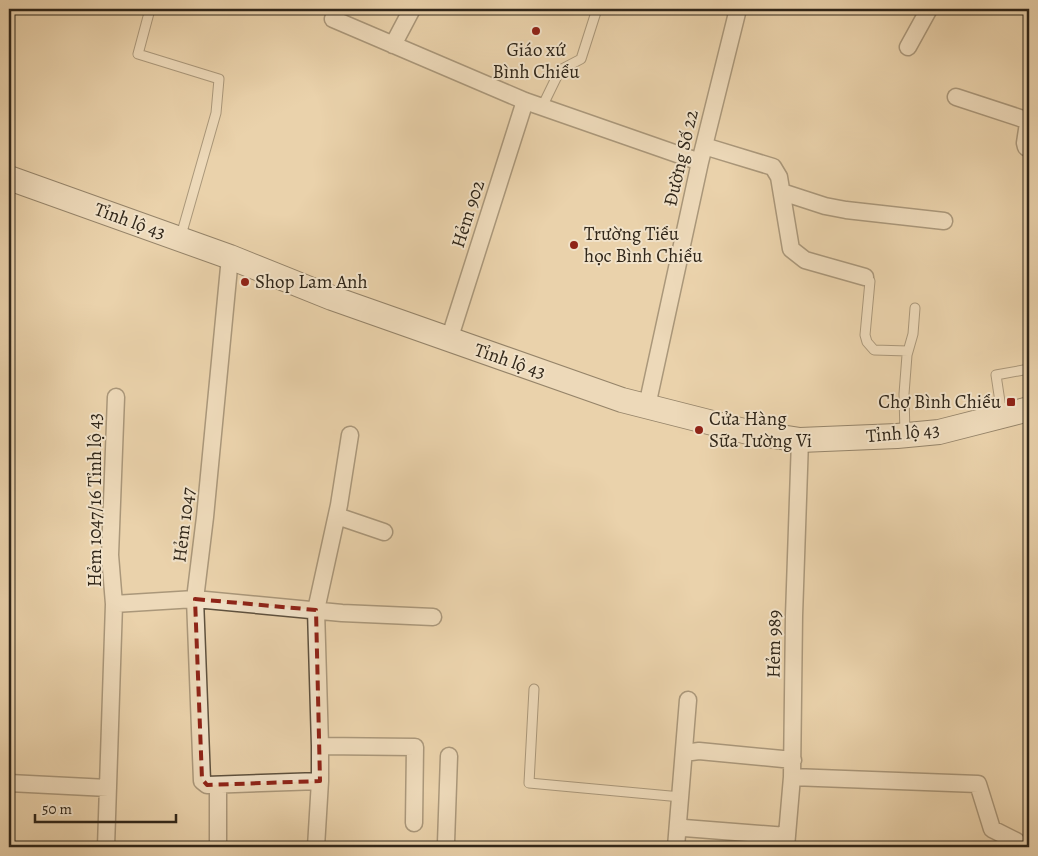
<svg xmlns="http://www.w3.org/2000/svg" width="1038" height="856" viewBox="0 0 1038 856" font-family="Alegreya,serif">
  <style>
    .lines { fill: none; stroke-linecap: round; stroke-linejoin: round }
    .service-casing { stroke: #5e513e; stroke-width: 11 }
    .minor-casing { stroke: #5e513e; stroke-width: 19 }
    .secondary-casing { stroke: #302619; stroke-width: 26 }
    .service { stroke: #f1e2c9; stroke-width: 9 }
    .minor { stroke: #f1e2c9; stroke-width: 16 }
    .secondary { stroke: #f1e2c9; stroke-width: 24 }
    .marked { fill: none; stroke: #8f2418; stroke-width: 4; stroke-dasharray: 10 6; stroke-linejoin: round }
    .poi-dot { fill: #8f2418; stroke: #f1e2c9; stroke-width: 2 }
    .labels { text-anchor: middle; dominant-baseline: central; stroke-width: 4; stroke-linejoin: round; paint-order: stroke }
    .poi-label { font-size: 19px; fill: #302619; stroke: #f1e2c9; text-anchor: start }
    .street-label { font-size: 19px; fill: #302619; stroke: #f1e2c9 }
  </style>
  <rect width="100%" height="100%" fill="#ead2ac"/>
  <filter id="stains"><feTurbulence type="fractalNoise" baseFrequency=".004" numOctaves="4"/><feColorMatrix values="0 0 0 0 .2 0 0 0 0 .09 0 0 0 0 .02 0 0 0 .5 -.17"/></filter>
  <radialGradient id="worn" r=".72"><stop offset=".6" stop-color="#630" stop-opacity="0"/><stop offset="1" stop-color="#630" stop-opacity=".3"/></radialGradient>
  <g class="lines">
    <!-- service casing -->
    <g class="service-casing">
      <path id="service" d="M149 13 138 54 219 79 216 113 180 239
        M542 107 560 70 581 59 597 9
        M865 277 870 281 865 335 867 342 874 350 908 351
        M1002 415 996 375 1029 369
        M905 435 904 394 907 355 913 334 915 308
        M534 689 529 783 681 797"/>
    </g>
    <!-- minor casing -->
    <g class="minor-casing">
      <path id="minor" d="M333 19 525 101 700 162
        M393 45 412 9
        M908 47 929 9
        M956 97 1026 120 1028 123 1025 143 1026 147 1029 149
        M704 146 773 167 779 177 791 249 805 260 865 277
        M782 192 825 206 846 210 944 221
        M230 257 205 517 195 599 202 781 207 785 320 781V746L316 610 339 505 350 435
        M449 340 525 101
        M647 406 700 162 738 9
        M337 516 384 532
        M114 604 195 599 342 613 433 617
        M320 746 415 747 414 823
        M684 753 699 751 793 760
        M792 777 978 784 992 829 1016 841V847
        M9 783 108 788
        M218 785V847
        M679 822 680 826 684 828 787 836
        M106 847 114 604 110 555 116 397
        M316 847 320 781
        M448 847 446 843 449 756
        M676 847 688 700
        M786 847 792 777 794 616 800 440"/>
    </g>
    <!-- secondary casing -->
    <g class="secondary-casing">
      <path id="secondary" d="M9 178 230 257 332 298 622 400 748 432 800 440 897 436 939 432 1029 409"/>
    </g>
    <!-- service -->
    <use href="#service" class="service"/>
    <!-- minor -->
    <use href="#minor" class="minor"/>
    <!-- secondary -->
    <use href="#secondary" class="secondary"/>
  </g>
  <!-- marked area -->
  <path d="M0 0H1038V856H0ZM195 599 316 610 320 781 207 785 202 779Z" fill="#ead2ac" fill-opacity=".55" fill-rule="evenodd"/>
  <path class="marked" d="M195 599 316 610 320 781 207 785 202 779Z"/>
  <!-- markers -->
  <g class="poi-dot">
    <circle cx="536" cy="31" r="5"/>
    <circle cx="574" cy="245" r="5"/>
    <circle cx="245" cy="282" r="5"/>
    <rect x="1006" y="397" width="10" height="10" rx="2.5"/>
    <circle cx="699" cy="430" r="5"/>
  </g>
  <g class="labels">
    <!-- poi labels -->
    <g class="poi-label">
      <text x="536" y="50" text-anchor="middle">Giáo xứ<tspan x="536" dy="22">Bình Chiểu</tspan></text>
      <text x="584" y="234">Trường Tiểu<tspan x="584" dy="22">học Bình Chiểu</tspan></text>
      <text x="255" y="282">Shop Lam Anh</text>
      <text x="1001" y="402" text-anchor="end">Chợ Bình Chiểu</text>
      <text x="709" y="419">Cửa Hàng<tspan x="709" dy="22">Sữa Tường Vi</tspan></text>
    </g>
    <!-- street labels -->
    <g class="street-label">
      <text transform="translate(681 158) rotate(-77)">Đường Số 22</text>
      <text transform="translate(468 214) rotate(-72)">Hẻm 902</text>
      <text transform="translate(130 221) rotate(20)">Tỉnh lộ 43</text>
      <text transform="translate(510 361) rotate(19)">Tỉnh lộ 43</text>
      <text transform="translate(903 433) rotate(-5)">Tỉnh lộ 43</text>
      <text transform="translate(95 500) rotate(-90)">Hẻm 1047/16 Tỉnh lộ 43</text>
      <text transform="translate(184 525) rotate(-83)">Hẻm 1047</text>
      <text transform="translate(774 644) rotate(-89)">Hẻm 989</text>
    </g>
  </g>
  <!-- margin -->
  <rect width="1038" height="856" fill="none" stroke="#ead2ac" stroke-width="30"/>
  <rect x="10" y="10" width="1018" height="836" fill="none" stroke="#302619" stroke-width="2.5"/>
  <rect x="15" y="15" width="1008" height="826" fill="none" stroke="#302619"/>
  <!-- scale -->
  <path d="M35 814v8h141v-8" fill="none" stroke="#302619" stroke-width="2.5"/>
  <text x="42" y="814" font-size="15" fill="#302619" stroke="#f1e2c9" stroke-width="4" paint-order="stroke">50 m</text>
  <rect width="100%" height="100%" filter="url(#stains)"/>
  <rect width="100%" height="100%" fill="url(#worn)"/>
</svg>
